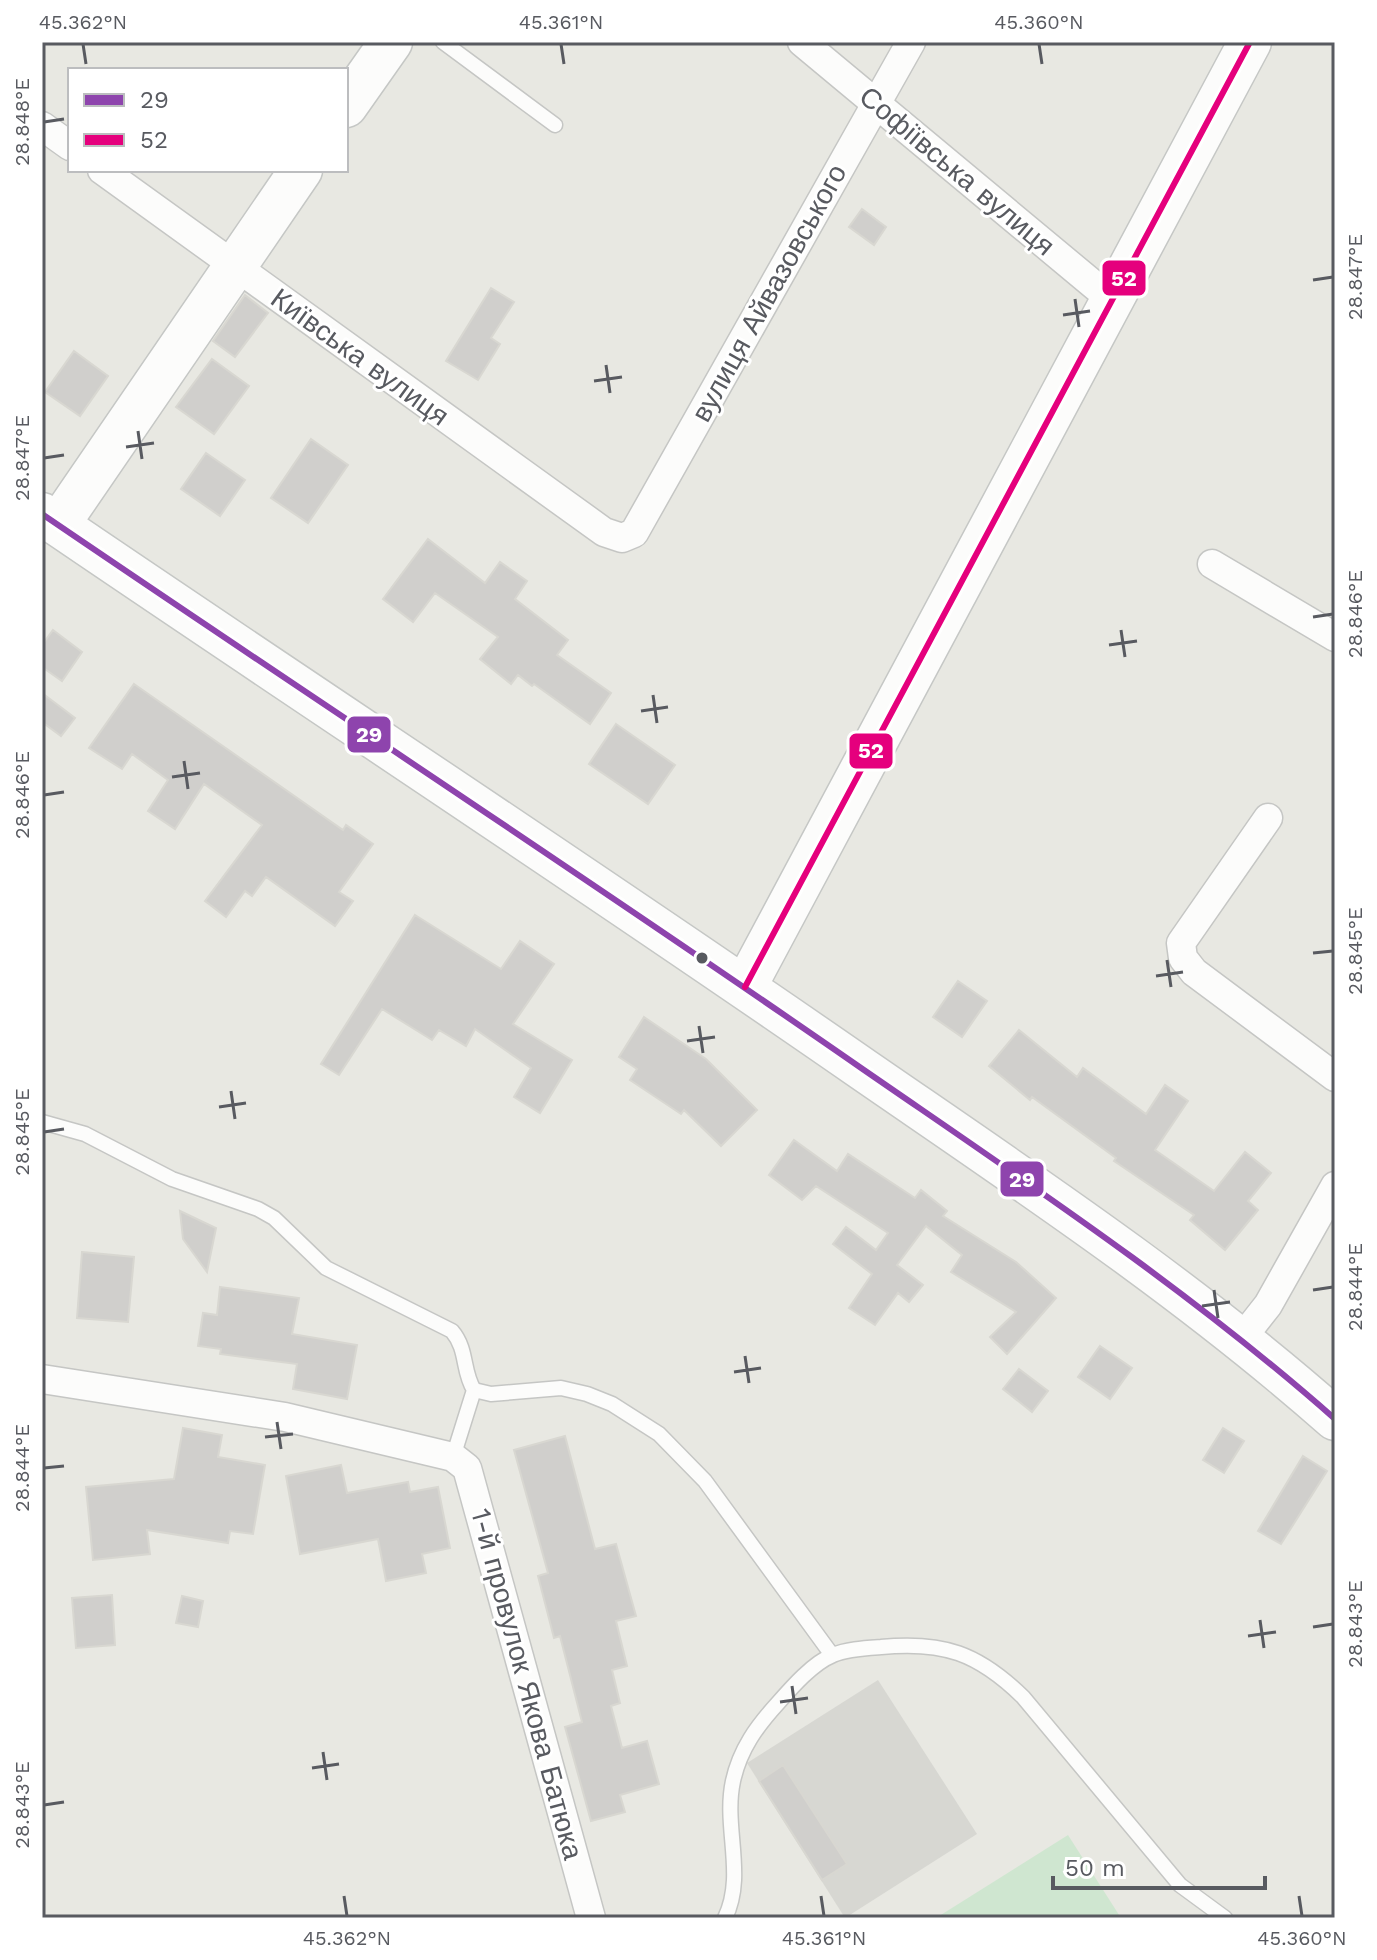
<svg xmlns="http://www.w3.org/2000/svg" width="1377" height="1960" viewBox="0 0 1377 1960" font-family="'Work Sans',sans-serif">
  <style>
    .industrial { fill: #d7d7d2 }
    .green { fill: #cfe6d0 }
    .building { fill: #d0cfcc; stroke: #d8d7d1; stroke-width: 2 }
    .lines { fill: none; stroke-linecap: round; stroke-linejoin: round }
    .lane-casing { stroke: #c5c6c4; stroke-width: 17 }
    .street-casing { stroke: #c5c6c4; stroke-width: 31 }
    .secondary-casing { stroke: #c5c7c5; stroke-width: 45 }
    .lane { stroke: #fcfcfb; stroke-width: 14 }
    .street { stroke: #fcfcfb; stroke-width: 28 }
    .secondary { stroke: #fcfcfb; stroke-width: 42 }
    .bus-1-casing { stroke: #fff; stroke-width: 12 }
    .bus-2-casing { stroke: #fff; stroke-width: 12 }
    .bus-1 { stroke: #8e44ad; stroke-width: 6 }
    .bus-2 { stroke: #e5007d; stroke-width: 6 }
    .ticks { fill: none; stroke: #585a60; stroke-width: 3 }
    .bus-dot { fill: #585a60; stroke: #fff; stroke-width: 3 }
    .labels { text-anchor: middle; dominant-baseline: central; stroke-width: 6; stroke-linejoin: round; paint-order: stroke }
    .street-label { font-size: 28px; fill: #585a60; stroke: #fff }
    .line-badge { stroke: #fff; stroke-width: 3 }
    .badge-label { font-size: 22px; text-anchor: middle; font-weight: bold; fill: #fff }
    .neatline { fill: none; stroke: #585a60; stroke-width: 3 }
    .ticks-label { font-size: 20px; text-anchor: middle; fill: #585a60 }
  </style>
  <rect width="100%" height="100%" fill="#e8e8e2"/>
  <!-- industrial -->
  <path class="industrial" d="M878 1680 977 1834 845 1918 747 1763Z"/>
  <!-- green -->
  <path class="green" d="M1068 1835 1121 1918H936Z"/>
  <!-- building -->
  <path class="building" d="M862 209 886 227 874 245 849 227Z
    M491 288 514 302 491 338 500 344 478 380 446 361Z
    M245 295 268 313 235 357 213 341Z
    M74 351 108 376 80 416 45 392Z
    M212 359 249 386 214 434 176 407Z
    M311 439 348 465 308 523 271 498Z
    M206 453 245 480 220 516 181 489Z
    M428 539 485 583 500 562 527 581 515 599 568 640 557 655 611 693 590 724 534 684 532 686 518 675 511 684 480 659 498 637 435 593 413 622 383 599Z
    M53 630 82 652 62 681 42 667V645Z
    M134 684 343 830 346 825 373 844 339 892 353 901 335 926 266 877 252 896 245 891 226 917 205 901 262 825 204 784 175 829 148 811 168 780 132 754 122 769 89 748Z
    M42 693 75 718 61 736 42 722Z
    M616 724 675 765 648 804 589 764Z
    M415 915 501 969 520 941 554 964 513 1024 572 1060 540 1113 514 1097 531 1068 475 1029 466 1046 439 1030 432 1040 382 1009 339 1075 321 1064Z
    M958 981 987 1001 962 1037 933 1017Z
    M644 1017 706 1059 757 1110 721 1146 684 1110 681 1114 630 1080 637 1069 619 1057Z
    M1019 1030 1077 1077 1083 1068 1146 1114 1165 1085 1188 1101 1155 1150 1214 1191 1245 1152 1271 1173 1248 1201 1258 1210 1225 1250 1190 1220 1194 1215 1114 1161 1116 1158 1032 1097 1030 1100 989 1066Z
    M794 1140 837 1171 848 1154 915 1198 921 1190 947 1211 943 1216 1016 1262 1056 1298 1007 1354 990 1337 1016 1312 951 1272 962 1255 926 1226 897 1265 923 1285 909 1302 898 1293 875 1325 849 1308 872 1274 833 1244 846 1227 876 1250 888 1233 816 1186 802 1200 769 1175Z
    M180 1211 216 1228 207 1272 183 1239Z
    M82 1252 134 1257 128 1322 77 1318Z
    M220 1287 299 1298 292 1334 357 1345 347 1399 293 1389 297 1364 220 1354 221 1349 198 1346 203 1313 217 1315Z
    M1100 1346 1132 1368 1110 1399 1078 1377Z
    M1019 1369 1048 1391 1032 1412 1003 1389Z
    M183 1428 222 1435 218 1457 265 1465 253 1534 230 1531 228 1543 147 1530 150 1554 93 1560 86 1487 174 1479Z
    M1223 1428 1244 1441 1224 1473 1203 1460Z
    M565 1436 595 1549 616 1544 636 1616 616 1621 627 1666 612 1670 620 1703 611 1706 622 1748 647 1741 659 1784 620 1795 625 1812 591 1821 565 1727 582 1722 560 1636 554 1638 538 1576 548 1573 514 1450Z
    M1303 1456 1327 1471 1281 1544 1258 1531Z
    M341 1465 347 1493 408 1482 410 1492 438 1487 450 1548 422 1554 426 1573 386 1581 378 1539 300 1554 286 1476Z
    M112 1595 115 1645 76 1648 72 1598Z
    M182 1596 203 1601 198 1627 176 1623Z
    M783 1765 847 1864 822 1880 759 1781Z"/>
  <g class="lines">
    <!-- lane casing -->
    <g class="lane-casing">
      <path id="lane" d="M443 42 555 125
        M42 1122 85 1134 172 1179 258 1209 274 1218 326 1268 452 1331C468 1350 462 1371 474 1390L491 1394 561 1388 587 1394 612 1404 659 1434 705 1481 832 1655
        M453 1457 474 1390
        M725 1918C746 1875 723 1827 733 1781 740 1749 757 1726 778 1703 792 1687 813 1663 833 1655 846 1649 866 1648 881 1647 943 1641 978 1653 1023 1697L1180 1885 1225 1918"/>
    </g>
    <!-- street casing -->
    <g class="street-casing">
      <path id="street" d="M802 42 1112 300
        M42 126 70 146
        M102 170 604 532 622 538 634 533 911 42
        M1212 564 1335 637
        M1268 818 1181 943 1183 958 1194 972 1335 1077
        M1242 1338 1268 1305 1335 1186
        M42 1379 285 1417 453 1457 467 1468 591 1918"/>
    </g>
    <!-- secondary casing -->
    <g class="secondary-casing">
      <path id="secondary" d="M346 106 391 42
        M42 514C315 700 592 881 864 1070 1025 1181 1188 1289 1335 1419
        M58 525 301 170
        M745 987 1250 42"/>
    </g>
    <!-- lane -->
    <use href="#lane" class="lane"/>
    <!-- street -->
    <use href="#street" class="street"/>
    <!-- secondary -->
    <use href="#secondary" class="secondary"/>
    <!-- bus-1 casing -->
    <g class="bus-1-casing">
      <path id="bus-1" d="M42 514C315 700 592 881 864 1070 1025 1181 1188 1289 1335 1419"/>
    </g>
    <!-- bus-2 casing -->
    <g class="bus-2-casing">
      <path id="bus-2" d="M745 987 1250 42"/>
    </g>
    <!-- bus-1 -->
    <use href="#bus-1" class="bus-1"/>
    <!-- bus-2 -->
    <use href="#bus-2" class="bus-2"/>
  </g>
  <!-- ticks -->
  <path class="ticks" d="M83 44 86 64M561 44 564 64M1039 44 1042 64M44 122 64 119M1313 280 1333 277M1075 299 1079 327M1063 315 1090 311M606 365 610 393M594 381 622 377M138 431 142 459M126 447 154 443M44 458 64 455M1313 617 1333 614M1121 630 1125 657M1109 645 1137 641M653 695 657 723M641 711 668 707M184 761 188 789M172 777 200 773M44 795 64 792M1313 953 1333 951M1167 960 1171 987M1156 976 1183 972M699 1026 703 1053M687 1041 715 1037M231 1091 235 1119M219 1107 246 1103M44 1132 64 1129M1214 1290 1218 1318M1313 1290 1333 1287M1202 1306 1230 1302M745 1356 749 1383M734 1372 761 1368M277 1422 281 1449M265 1437 293 1434M44 1468 64 1466M1260 1620 1264 1648M1313 1627 1333 1624M1248 1636 1276 1632M792 1686 796 1714M780 1702 808 1698M323 1752 327 1780M312 1768 339 1764M44 1805 64 1802M344 1896 347 1916M821 1896 824 1916M1299 1896 1302 1916"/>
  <!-- markers -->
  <circle class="bus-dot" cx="702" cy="958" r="7"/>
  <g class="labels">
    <!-- street labels -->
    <g class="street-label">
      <text transform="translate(957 171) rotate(40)">Софіївська вулиця</text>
      <text transform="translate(769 293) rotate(-61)">вулиця Айвазовського</text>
      <text transform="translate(360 357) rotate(36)">Київська вулиця</text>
      <text transform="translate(527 1684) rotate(75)">1-й провулок Якова Батюка</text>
    </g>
  </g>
  <g class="line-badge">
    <rect x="1101" y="259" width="46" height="38" rx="8" fill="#e5007d"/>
    <rect x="346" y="715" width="46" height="39" rx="8" fill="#8e44ad"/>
    <rect x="848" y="732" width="46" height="38" rx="8" fill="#e5007d"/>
    <rect x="999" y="1160" width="46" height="38" rx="8" fill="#8e44ad"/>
  </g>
  <g class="badge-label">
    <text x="1124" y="286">52</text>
    <text x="369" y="742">29</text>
    <text x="871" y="758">52</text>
    <text x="1022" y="1187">29</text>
  </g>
  <!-- border -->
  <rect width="1377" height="1960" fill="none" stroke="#ffffff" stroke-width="88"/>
  <!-- legend -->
  <rect x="68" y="68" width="280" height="104" fill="#ffffff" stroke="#bcbdbf" stroke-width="2"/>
  <rect x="84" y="94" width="40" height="12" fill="#8e44ad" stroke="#bcbdbf" stroke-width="2"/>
  <text x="140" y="108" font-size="24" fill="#585a60">29</text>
  <rect x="84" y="134" width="40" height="12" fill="#e5007d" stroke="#bcbdbf" stroke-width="2"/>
  <text x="140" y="148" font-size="24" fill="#585a60">52</text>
  <!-- scale -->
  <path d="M1053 1876v12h212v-12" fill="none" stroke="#585a60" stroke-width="4"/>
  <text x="1065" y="1876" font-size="24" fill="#585a60" stroke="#ffffff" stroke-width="6" paint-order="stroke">50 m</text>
  <rect x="44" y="44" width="1289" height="1872" class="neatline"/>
  <g class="ticks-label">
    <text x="83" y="29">45.362°N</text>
    <text x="561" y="29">45.361°N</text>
    <text x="1039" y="29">45.360°N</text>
    <text transform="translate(22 122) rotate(-90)" y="7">28.848°E</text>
    <text transform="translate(1355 277) rotate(-90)" y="7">28.847°E</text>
    <text transform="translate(22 458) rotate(-90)" y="7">28.847°E</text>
    <text transform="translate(1355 614) rotate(-90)" y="7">28.846°E</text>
    <text transform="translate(22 795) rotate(-90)" y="7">28.846°E</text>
    <text transform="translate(1355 951) rotate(-90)" y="7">28.845°E</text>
    <text transform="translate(22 1132) rotate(-90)" y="7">28.845°E</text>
    <text transform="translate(1355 1287) rotate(-90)" y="7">28.844°E</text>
    <text transform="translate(22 1468) rotate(-90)" y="7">28.844°E</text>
    <text transform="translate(1355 1624) rotate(-90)" y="7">28.843°E</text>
    <text transform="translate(22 1805) rotate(-90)" y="7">28.843°E</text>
    <text x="347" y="1945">45.362°N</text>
    <text x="824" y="1945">45.361°N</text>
    <text x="1302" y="1945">45.360°N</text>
  </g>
</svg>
